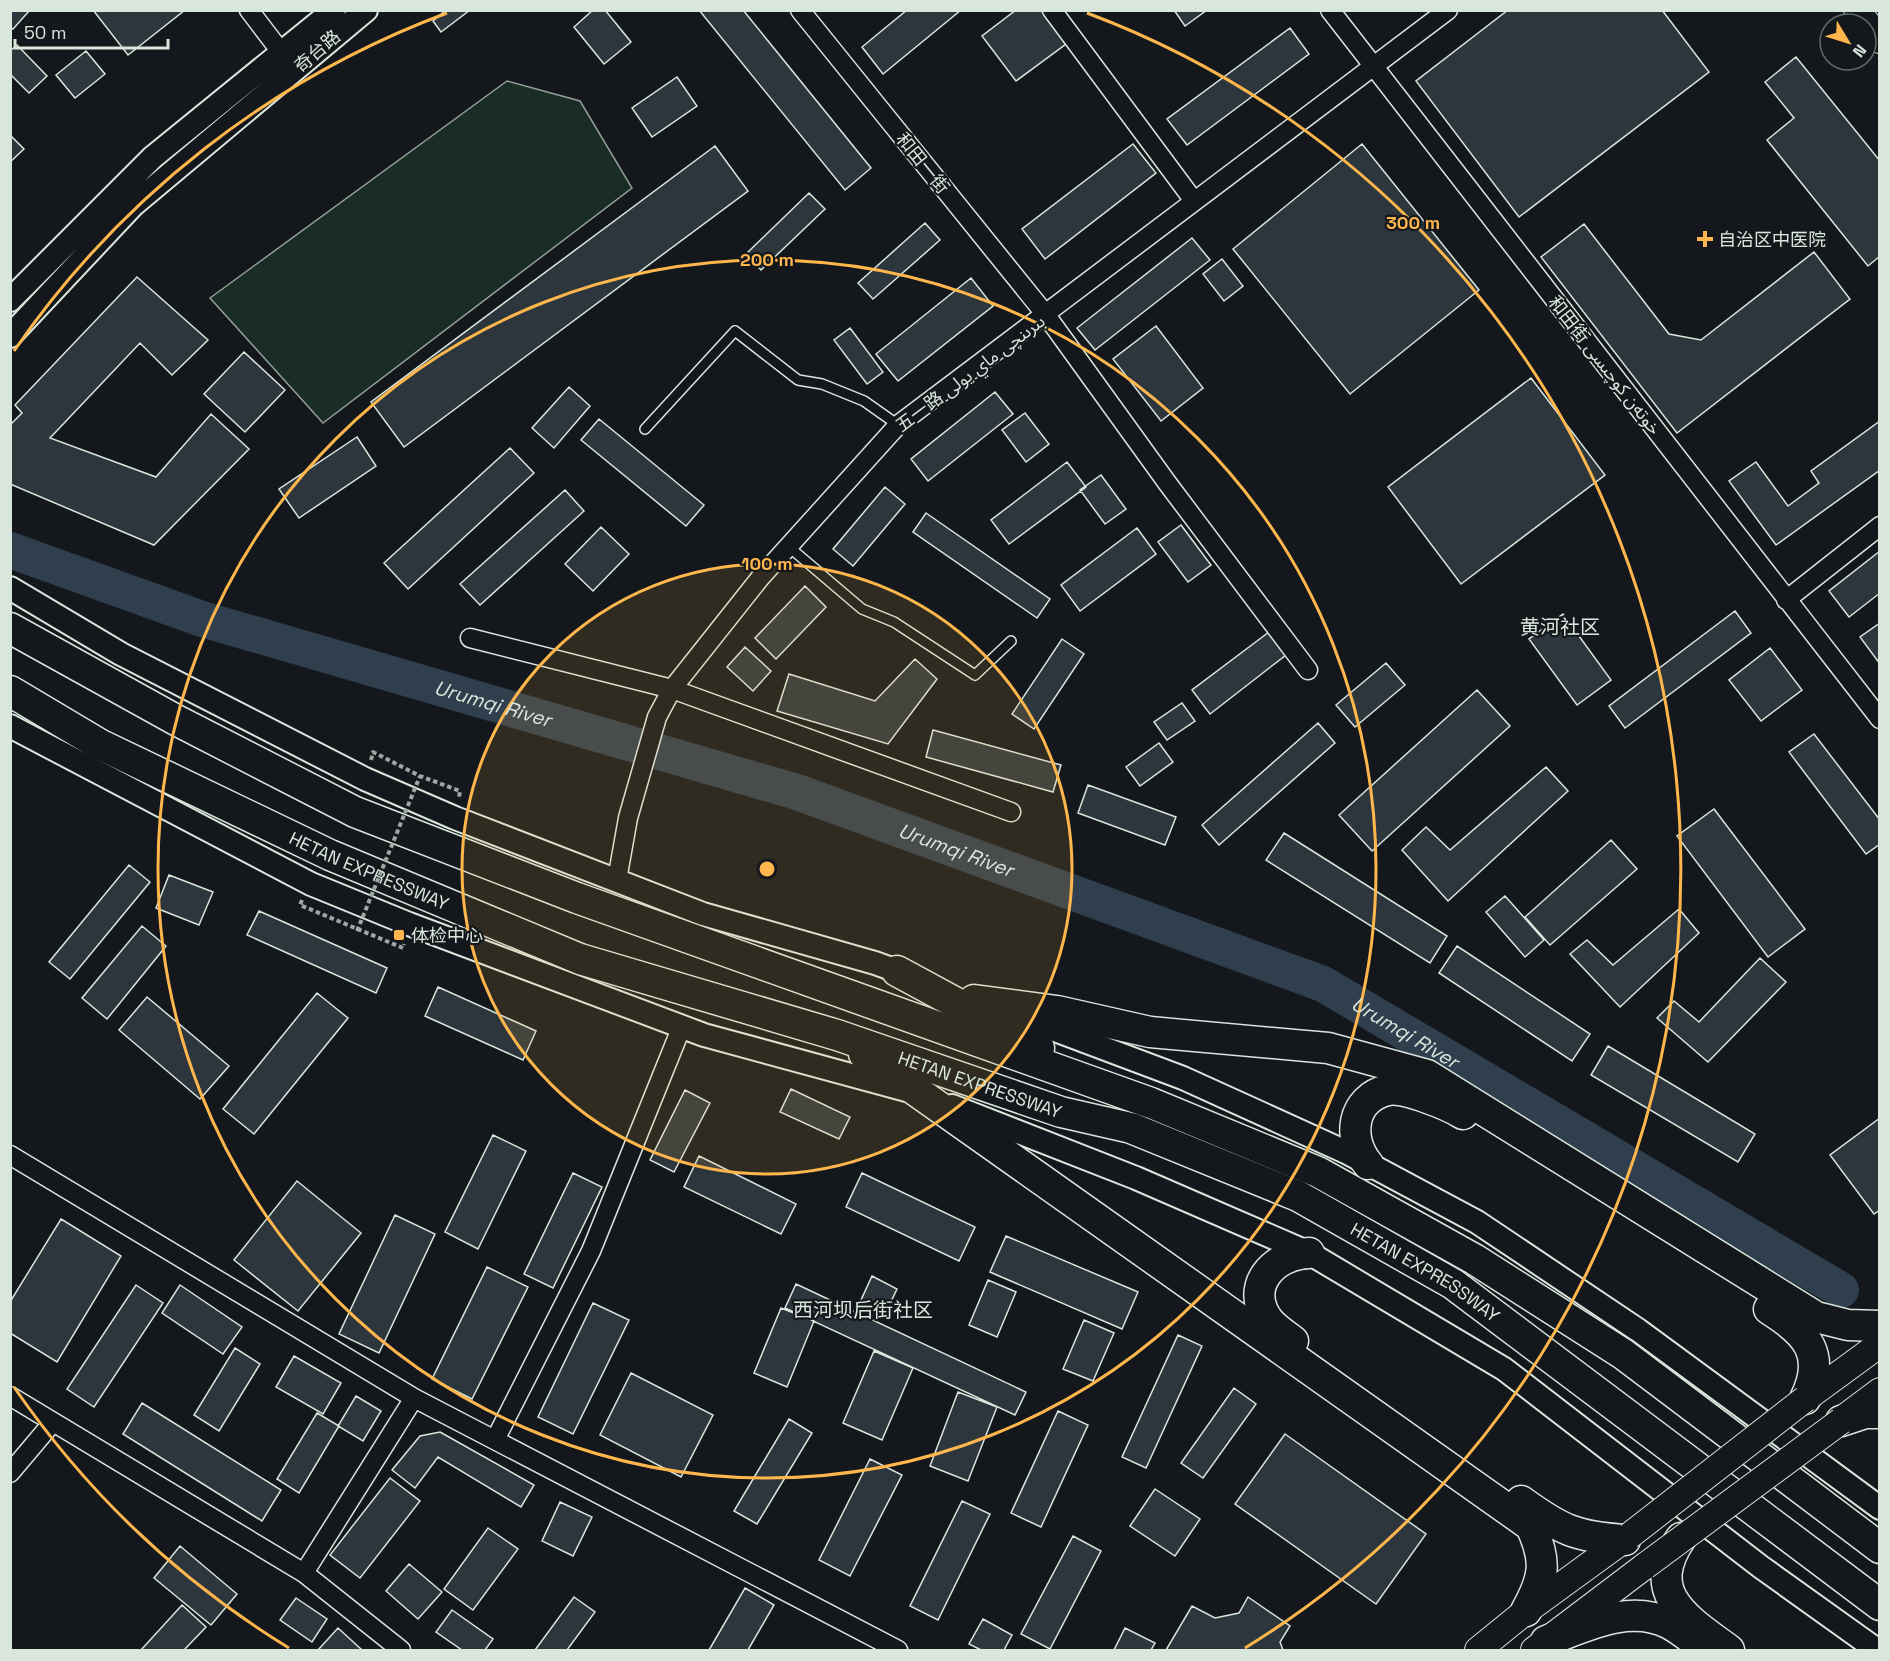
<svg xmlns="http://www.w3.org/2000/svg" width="1890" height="1661" viewBox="0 0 1890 1661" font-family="'Space Grotesk','Noto Sans Arabic','Noto Sans SC',sans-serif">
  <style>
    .green { fill: #1a2d24; stroke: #939e99; stroke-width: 1.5 }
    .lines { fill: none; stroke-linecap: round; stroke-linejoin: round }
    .river { stroke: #2f3f4d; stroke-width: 36 }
    .building { fill: #2c363c; stroke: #d8e6dc; stroke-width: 1.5 }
    .service-casing { stroke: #d8e6dc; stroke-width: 12 }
    .minor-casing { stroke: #d8e6dc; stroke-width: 21 }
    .tertiary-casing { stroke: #d8e6dc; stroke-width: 26 }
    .secondary-casing { stroke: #d8e6dc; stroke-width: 28 }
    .trunk-casing { stroke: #d8e6dc; stroke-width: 33 }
    .path { stroke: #9da8a2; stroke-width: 4; stroke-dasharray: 4.5 3; stroke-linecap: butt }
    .service { stroke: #14181c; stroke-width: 9 }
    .minor { stroke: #14181c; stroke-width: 18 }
    .tertiary { stroke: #14181c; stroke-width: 22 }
    .secondary { stroke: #14181c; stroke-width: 26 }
    .trunk { stroke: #14181c; stroke-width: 30 }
    .secondary-bridge-casing { stroke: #d8e6dc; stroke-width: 28; stroke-linecap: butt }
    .path-bridge { stroke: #9da8a2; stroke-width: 4; stroke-dasharray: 4.5 3; stroke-linecap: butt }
    .secondary-bridge { stroke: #14181c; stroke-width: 26 }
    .ring { fill: none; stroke: #ffb74d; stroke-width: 3 }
    .poi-dot { fill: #ffb74d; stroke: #14181c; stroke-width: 2 }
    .labels { text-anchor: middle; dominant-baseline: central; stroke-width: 4.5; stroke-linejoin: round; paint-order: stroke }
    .street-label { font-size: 18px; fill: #d8e6dc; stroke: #14181c }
    .poi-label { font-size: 18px; fill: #d8e6dc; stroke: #14181c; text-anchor: start }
    .neighbourhood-label { font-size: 20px; fill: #d8e6dc; stroke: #14181c }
    .water-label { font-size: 20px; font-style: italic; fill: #d8e6dc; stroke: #14181c }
    .centre { fill: #ffb74d; stroke: #14181c; stroke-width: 3 }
    .ring-label { font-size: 18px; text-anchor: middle; font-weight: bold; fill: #ffb74d; stroke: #14181c; stroke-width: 4.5; stroke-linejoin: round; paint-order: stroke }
  </style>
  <rect width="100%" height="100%" fill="#14181c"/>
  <!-- green -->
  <path class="green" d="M507 81 580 101 632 188 323 423 210 298Z"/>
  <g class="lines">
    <!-- river -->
    <path class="river" id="s1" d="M10 550 202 619 797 792 1323 984 1841 1290"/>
  </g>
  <!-- building -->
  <path class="building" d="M10 10H30L13 29 10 27Z
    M93 10H185L128 55Z
    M446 10H470L441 32 433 21Z
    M593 10H605L631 42 604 64 574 27Z
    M699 10H743L871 168 845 190Z
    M907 10H961L883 74 862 47Z
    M1016 10H1041L1066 44 1016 81 982 36Z
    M1174 10H1207L1185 26Z
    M1508 10H1662L1709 72 1519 217 1416 81Z
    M1290 28 1309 54 1187 145 1167 119Z
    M17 45 47 76 29 93 10 74V51Z
    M86 51 105 74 75 98 56 75Z
    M1796 57 1880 161V256L1868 266 1767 140 1794 118 1765 82Z
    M677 77 697 106 652 137 632 108Z
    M10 135 24 149 10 162Z
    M1133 144 1156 173 1045 259 1022 229Z
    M1362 144 1479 290 1350 394 1233 249Z
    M715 146 748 191 404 447 371 402Z
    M809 193 825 209 761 270 746 254Z
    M925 223 940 240 873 299 858 283Z
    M1584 224 1669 334 1701 340 1814 252 1850 299 1677 433 1541 257Z
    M1192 238 1210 260 1095 350 1077 328Z
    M1222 259 1243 286 1224 301 1203 274Z
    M137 277 208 340 172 375 140 343 50 438 156 477 211 414 249 449 154 545 10 484V425L22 413 15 405Z
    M971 278 993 306 898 381 876 354Z
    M1156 326 1203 388 1161 421 1113 359Z
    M850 328 883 372 867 384 834 340Z
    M244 352 285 390 245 432 204 394Z
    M1531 378 1605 475 1461 584 1388 487Z
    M569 387 590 406 554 448 532 428Z
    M995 392 1013 414 928 481 911 459Z
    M1025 413 1049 444 1026 462 1002 430Z
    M599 419 704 505 686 526 581 440Z
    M1880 421V470L1776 545 1729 481 1756 462 1788 506 1819 483 1811 471Z
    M357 437 376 466 299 518 279 489Z
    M510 448 534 473 408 589 384 563Z
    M1067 462 1086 487 1009 544 991 520Z
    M1101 475 1126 509 1105 524 1080 490Z
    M885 487 905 504 853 566 833 549Z
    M565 490 584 511 480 605 460 584Z
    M926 513 1050 599 1037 618 913 532Z
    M1181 525 1211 565 1188 582 1158 542Z
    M601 527 629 554 593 591 565 564Z
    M1137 528 1156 554 1080 611 1061 585Z
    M1880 551V593L1849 617 1829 591Z
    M805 586 826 607 776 659 755 638Z
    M1735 611 1751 633 1625 728 1609 706Z
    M1563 614 1611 680 1577 705 1529 639Z
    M1880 623V664L1860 637Z
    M1269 632 1286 655 1210 714 1192 690Z
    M1062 639 1084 654 1034 729 1012 714Z
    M745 647 771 671 753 691 727 667Z
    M1770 648 1802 690 1761 721 1729 680Z
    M915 659 937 679 888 744 777 711 789 674 875 701Z
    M1386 663 1405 685 1355 727 1336 705Z
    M1477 690 1510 726 1372 851 1339 815Z
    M1182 703 1195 721 1167 740 1154 722Z
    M1318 723 1335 743 1219 845 1202 825Z
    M933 730 1061 765 1053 792 926 757Z
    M1814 734 1880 820V844L1866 854 1789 752Z
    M1159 743 1173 762 1140 786 1126 767Z
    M1546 767 1568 791 1448 901 1402 850 1426 827 1450 850Z
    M1088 785 1176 817 1165 845 1078 813Z
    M1714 809 1805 929 1768 957 1677 836Z
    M1284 833 1447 936 1430 963 1266 860Z
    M1611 840 1637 869 1550 945 1525 917Z
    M129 865 150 882 70 979 49 962Z
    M169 875 213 892 199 925 156 908Z
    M1505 896 1544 940 1525 957 1486 912Z
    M1679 909 1699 933 1620 1007 1570 954 1587 940 1613 965Z
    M259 911 387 968 376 993 247 935Z
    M142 926 166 946 107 1019 82 998Z
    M1457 946 1590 1034 1572 1061 1439 973Z
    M1760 958 1786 982 1708 1062 1657 1018 1674 1001 1699 1022Z
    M438 987 536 1031 523 1060 425 1016Z
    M317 993 348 1018 254 1134 223 1109Z
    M147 997 229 1066 200 1099 119 1030Z
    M1608 1046 1755 1134 1738 1162 1591 1075Z
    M791 1089 850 1117 839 1139 780 1112Z
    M685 1090 710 1103 674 1172 650 1160Z
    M1880 1118V1210L1874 1214 1830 1155Z
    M493 1135 526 1151 478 1249 445 1232Z
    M699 1156 796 1204 781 1234 684 1187Z
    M573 1173 602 1187 553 1288 524 1274Z
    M862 1173 975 1227 959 1261 846 1207Z
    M297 1181 361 1233 298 1311 234 1260Z
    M395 1215 435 1234 379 1353 339 1334Z
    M61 1219 121 1256 57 1362 10 1333V1302Z
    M1006 1236 1138 1292 1122 1329 990 1272Z
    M487 1267 528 1287 472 1399 432 1379Z
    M872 1276 897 1289 886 1312 861 1300Z
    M988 1280 1016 1292 997 1337 969 1325Z
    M796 1284 1026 1392 1015 1415 785 1308Z
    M136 1285 163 1303 94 1407 67 1389Z
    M180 1285 242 1327 223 1354 162 1313Z
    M593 1303 629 1320 573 1434 538 1417Z
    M781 1308 814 1321 787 1387 754 1373Z
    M1084 1320 1114 1333 1093 1381 1063 1369Z
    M1178 1335 1202 1346 1146 1468 1122 1457Z
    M235 1348 260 1364 219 1431 194 1415Z
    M874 1351 913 1368 882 1440 843 1423Z
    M294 1356 341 1383 323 1414 276 1387Z
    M631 1373 713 1415 681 1477 600 1435Z
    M1234 1388 1256 1404 1203 1478 1181 1463Z
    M958 1392 997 1407 968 1481 930 1466Z
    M356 1396 381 1411 363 1441 338 1426Z
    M142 1403 281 1490 262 1521 123 1434Z
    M1058 1411 1088 1425 1041 1527 1011 1513Z
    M317 1413 339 1426 299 1493 277 1479Z
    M789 1419 812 1433 757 1524 734 1511Z
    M440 1432 534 1485 521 1507 438 1457 415 1488 392 1470 420 1436Z
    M1285 1434 1426 1534 1376 1604 1235 1504Z
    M870 1459 902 1475 850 1576 819 1560Z
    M390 1478 420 1501 360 1578 330 1555Z
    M1155 1489 1200 1519 1175 1556 1130 1526Z
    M962 1501 990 1514 938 1620 910 1606Z
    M560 1502 592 1517 573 1556 542 1541Z
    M488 1528 518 1549 473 1610 444 1589Z
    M1073 1536 1101 1551 1050 1649 1021 1634Z
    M180 1546 237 1594 211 1625 154 1578Z
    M409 1564 442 1592 418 1619 386 1591Z
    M745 1588 774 1605 748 1650H709Z
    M574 1597 595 1612 567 1650H535Z
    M1248 1597 1290 1626 1280 1642 1283 1650H1166L1192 1606 1215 1618 1239 1613Z
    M296 1598 327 1619 312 1642 280 1620Z
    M182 1605 206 1627 184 1650H141Z
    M452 1610 493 1639 485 1650H462L436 1632Z
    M983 1619 1012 1635 1004 1650H981L969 1644Z
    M338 1628 362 1650H318Z
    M1125 1628 1155 1643 1151 1650H1114Z"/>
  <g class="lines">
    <!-- service casing -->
    <g class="service-casing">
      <path id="service" d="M645 429 735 331 798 380 822 384 864 401 898 425
        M788 546 862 609 894 622 975 675 1011 641"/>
    </g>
    <!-- minor casing -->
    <g class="minor-casing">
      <path id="minor" d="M249 10 281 52
        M800 10 1046 315 1168 484 1308 670
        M1052 10 1194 201
        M1330 10 1880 719
        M1786 600 1880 526
        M470 638 672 689 1011 812
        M617 880 628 818 657 717 672 689 760 578 898 425 1448 10
        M10 1155 414 1398 898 1650
        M10 1396 304 1573 401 1650
        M495 1440 591 1251 682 1026
        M10 1473 53 1422
        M304 1573 414 1398"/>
    </g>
    <!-- tertiary casing -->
    <g class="tertiary-casing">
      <path id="tertiary" d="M10 300 153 157 334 10
        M10 336 133 205 366 10
        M10 588 121 654 365 779 455 818 703 914 875 963 911 976
        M10 726 311 884 409 924 704 1035 906 1090
        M1010 1013 1183 1078 1348 1153 1477 1222 1638 1330 1880 1508
        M952 1106 1136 1178 1309 1253 1504 1369 1761 1567 1877 1650"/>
    </g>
    <!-- secondary casing -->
    <g class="secondary-casing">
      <path id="secondary" d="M1857 10 1880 40
        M1805 1399 1880 1344
        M1844 1418 1880 1391
        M1478 1650 1526 1611 1629 1536
        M1534 1650 1645 1566"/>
    </g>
    <!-- trunk casing -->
    <g class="trunk-casing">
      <g id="trunk">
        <path d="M10 628 176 720 355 812 577 898 1151 1103 1318 1172 1474 1259 1623 1354 1880 1548"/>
        <path id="s2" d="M10 691 99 744 330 855 580 959 837 1035 1061 1112 1131 1128 1298 1196 1453 1284 1880 1605"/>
        <path d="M897 971 1039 1048"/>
        <path d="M974 1000 1057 1011 1150 1032 1328 1048 1427 1075 1816 1317 1848 1325 1880 1326"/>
        <path d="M864 1054 1531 1526C1547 1561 1545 1577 1526 1611"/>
        <path d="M1368 1164C1347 1139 1351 1098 1388 1090 1404 1087 1449 1105 1463 1114"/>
        <path d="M1769 1309C1807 1333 1827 1354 1805 1399"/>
        <path d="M1293 1341C1284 1334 1275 1329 1268 1320 1244 1286 1274 1254 1309 1253"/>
        <path d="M1841 1421 1865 1413H1880"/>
        <path d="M1521 1501C1561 1530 1576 1537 1625 1540"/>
        <path d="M1681 1538C1643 1594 1687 1619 1729 1650"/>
        <path d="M1546 1641C1585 1627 1628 1604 1668 1623 1682 1630 1695 1642 1707 1650"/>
      </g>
    </g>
    <!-- path -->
    <path class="path" d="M371 760 373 752 420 776 460 791 459 797
      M302 900 300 905 403 948 404 944"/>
    <!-- service -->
    <use href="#service" class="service"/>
    <!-- minor -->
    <use href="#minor" class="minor"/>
    <!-- tertiary -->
    <use href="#tertiary" class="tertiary"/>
    <!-- secondary -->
    <use href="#secondary" class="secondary"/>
    <!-- trunk -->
    <use href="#trunk" class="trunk"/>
    <!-- secondary-bridge casing -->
    <g class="secondary-bridge-casing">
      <path id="secondary-bridge" d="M1629 1536 1805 1399
        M1645 1566 1841 1421"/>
    </g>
    <!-- path-bridge -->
    <path class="path-bridge" d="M357 931 420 776"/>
    <!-- secondary-bridge -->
    <use href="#secondary-bridge" class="secondary-bridge"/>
  </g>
  <!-- distance rings -->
  <circle cx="767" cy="869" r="305" fill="#ffb74d" fill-opacity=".12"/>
  <g class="ring">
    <circle cx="767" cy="869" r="305"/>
    <circle cx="767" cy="869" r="609"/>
    <path d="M289 1648A914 914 0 0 1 14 1387M14 351A914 914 0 0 1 447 13M1087 13A914 914 0 0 1 1245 1648"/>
  </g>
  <!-- markers -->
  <g class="poi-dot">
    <path d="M1702 230h6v6h6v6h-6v6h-6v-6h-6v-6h6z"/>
    <rect x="393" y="929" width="12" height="12" rx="3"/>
  </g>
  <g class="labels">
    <!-- street labels -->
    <g class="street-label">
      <text transform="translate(317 51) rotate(-41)">奇台路</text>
      <text transform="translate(923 163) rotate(51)">和田一街</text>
      <text transform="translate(1605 365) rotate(52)">和田街 خوتەن كوچىسى</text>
      <text transform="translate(970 373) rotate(-37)">五一路 بىرىنچى ماي يولى</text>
      <text stroke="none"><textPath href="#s2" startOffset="402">HETAN EXPRESSWAY</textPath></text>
      <text stroke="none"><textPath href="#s2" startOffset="1050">HETAN EXPRESSWAY</textPath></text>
      <text stroke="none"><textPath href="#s2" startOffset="1536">HETAN EXPRESSWAY</textPath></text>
    </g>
    <!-- poi labels -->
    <g class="poi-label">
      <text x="1718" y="239">自治区中医院</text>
      <text x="411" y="935">体检中心</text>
    </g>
    <!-- neighbourhood labels -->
    <g class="neighbourhood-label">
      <text x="1560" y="627">黄河社区</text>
      <text x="863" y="1310">西河坝后街社区</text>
    </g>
    <!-- water labels -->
    <g class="water-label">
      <text stroke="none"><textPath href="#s1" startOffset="507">Urumqi River</textPath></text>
      <text stroke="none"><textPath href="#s1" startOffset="993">Urumqi River</textPath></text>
      <text stroke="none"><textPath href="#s1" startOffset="1479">Urumqi River</textPath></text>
    </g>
  </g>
  <circle cx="767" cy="869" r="9" class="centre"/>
  <g class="ring-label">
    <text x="1413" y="229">300 m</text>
    <text x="767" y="266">200 m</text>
    <text x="767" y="570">100 m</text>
  </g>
  <!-- border -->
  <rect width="1890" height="1661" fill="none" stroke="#d8e6dc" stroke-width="24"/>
  <!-- north arrow -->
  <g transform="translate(1848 42) rotate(128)"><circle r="28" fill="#14181c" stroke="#626a69" stroke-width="1.5"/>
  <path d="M0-4.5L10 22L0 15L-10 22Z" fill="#ffb74d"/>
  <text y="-9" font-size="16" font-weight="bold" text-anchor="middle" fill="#d8e6dc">N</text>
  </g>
  <!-- scale -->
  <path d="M15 39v9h153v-9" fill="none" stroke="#d8e6dc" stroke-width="3"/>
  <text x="24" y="39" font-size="18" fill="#d8e6dc" stroke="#14181c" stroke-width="4.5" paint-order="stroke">50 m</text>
</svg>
